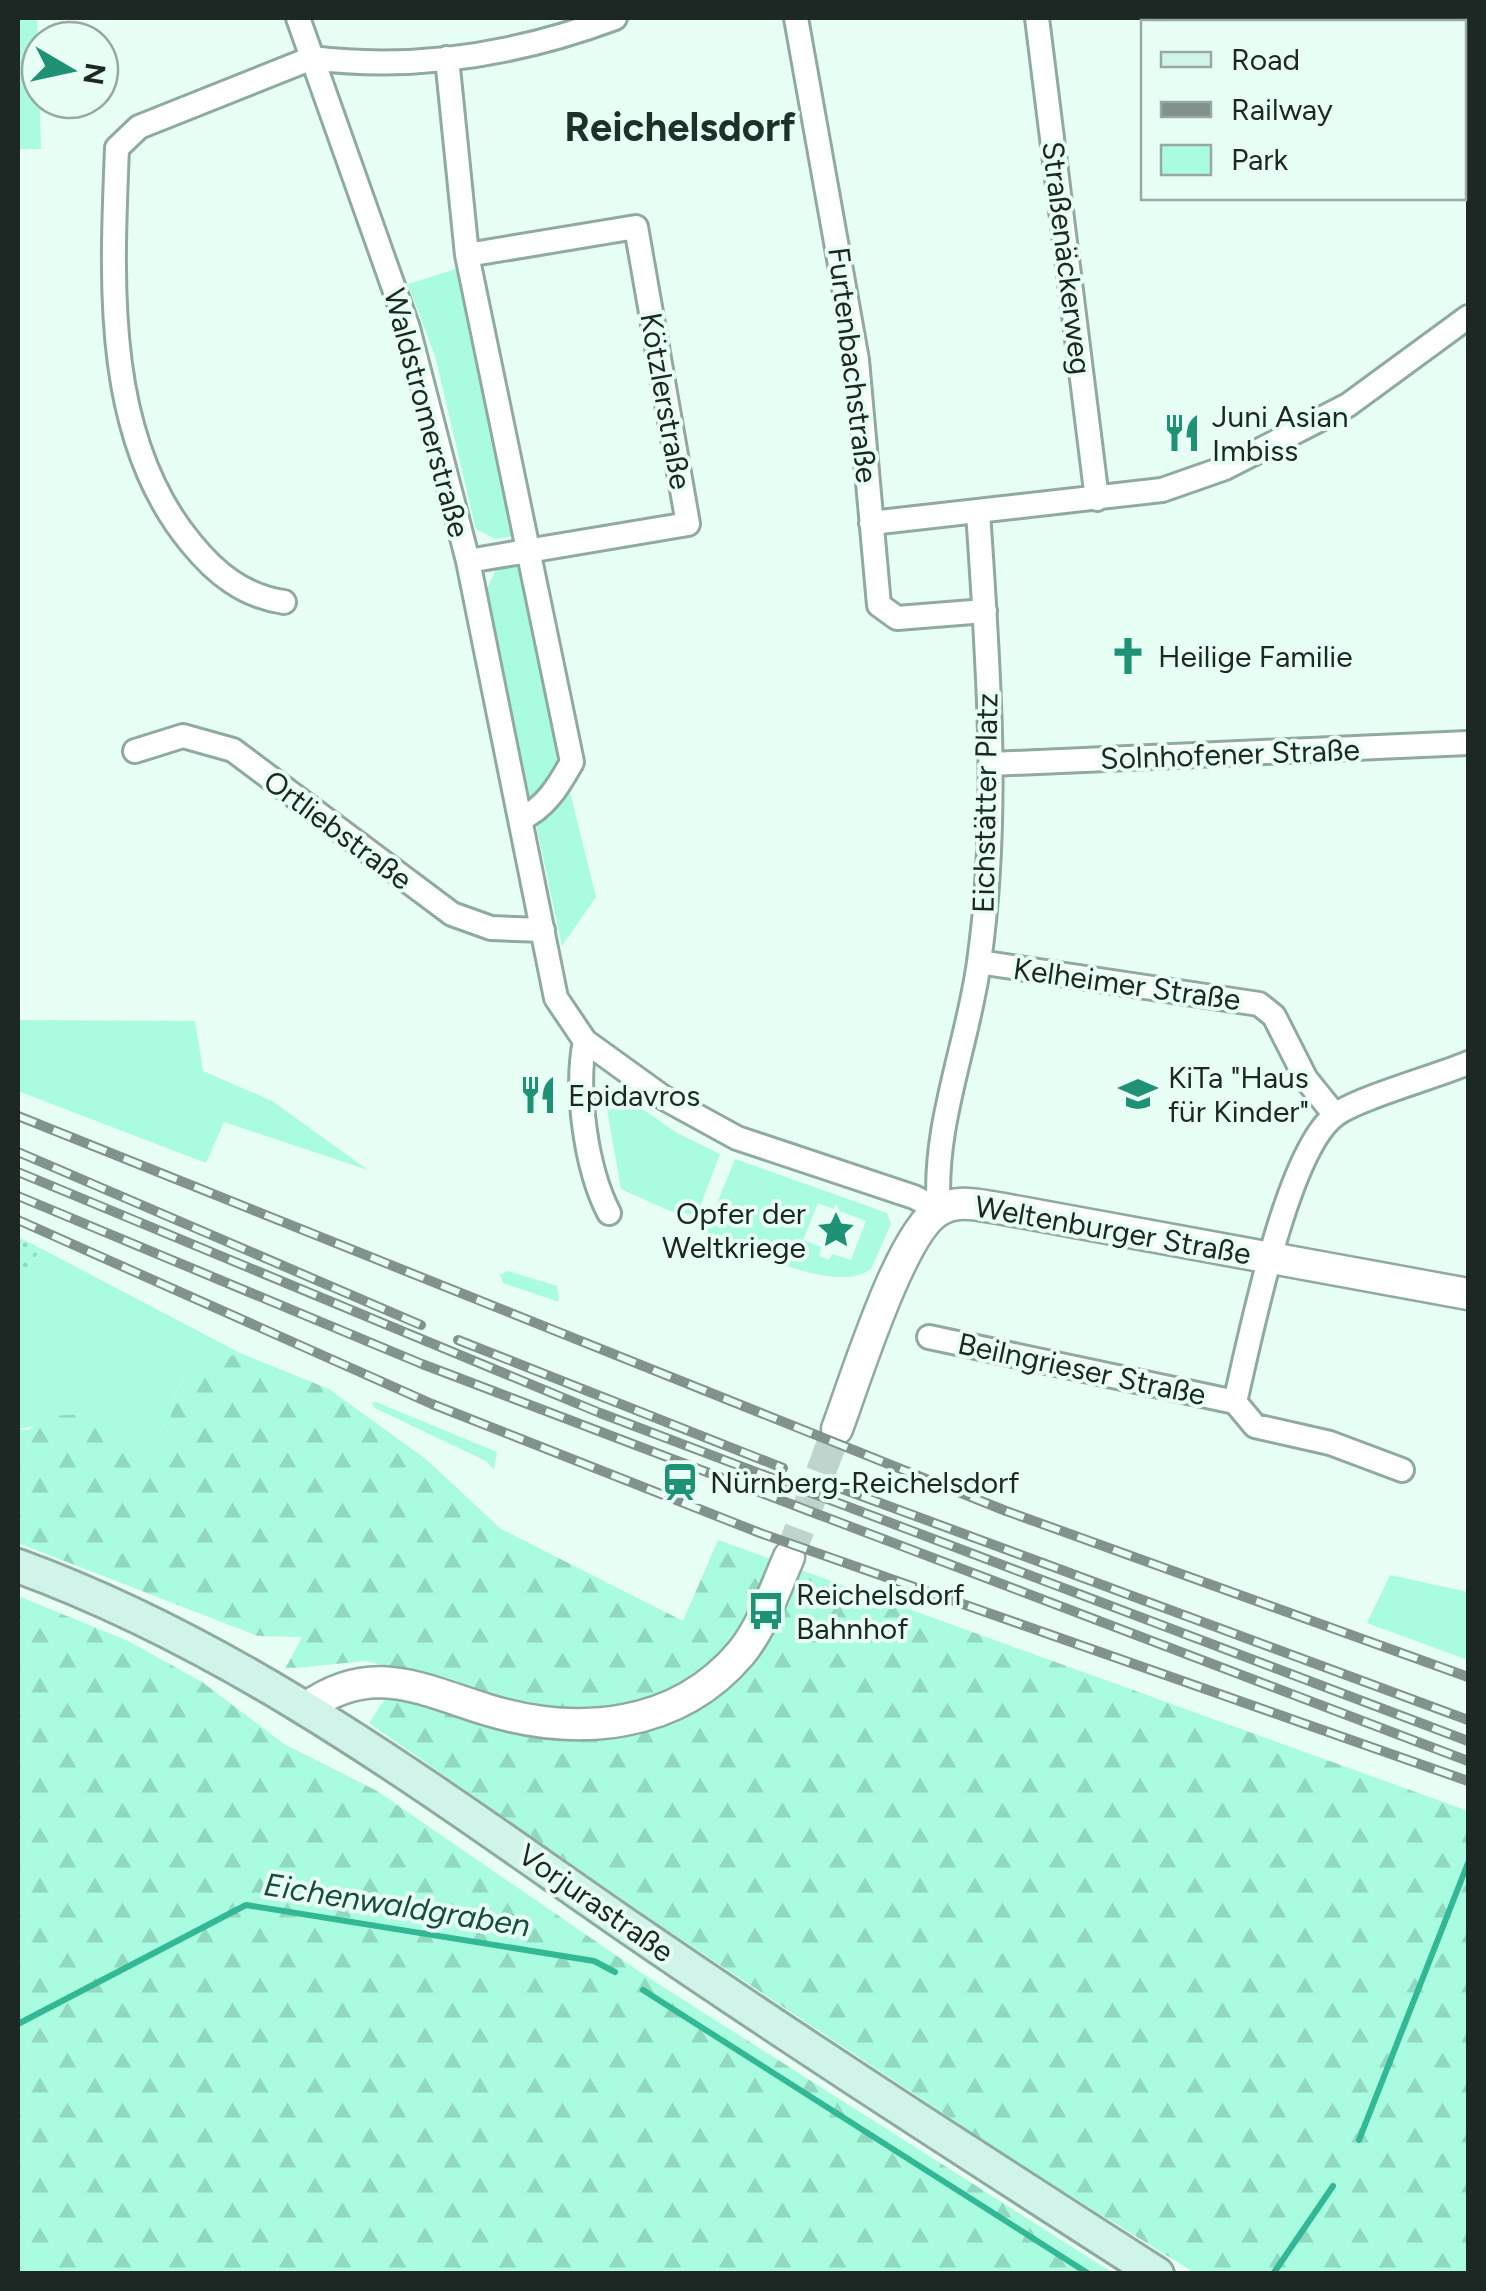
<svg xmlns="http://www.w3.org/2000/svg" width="1486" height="2291" viewBox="0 0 1486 2291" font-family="Figtree,sans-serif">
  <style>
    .green { fill: #a9fce0; fill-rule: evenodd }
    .forest { fill: url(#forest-firs) }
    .garden { fill: url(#garden-dots) }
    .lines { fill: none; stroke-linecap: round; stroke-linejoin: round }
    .stream { stroke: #32b895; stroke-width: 6 }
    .tertiary-tunnel { stroke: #bfd4cc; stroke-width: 30; stroke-dasharray: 30 15; stroke-linecap: butt }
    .minor-casing { stroke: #8faaa0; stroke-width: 28 }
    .tertiary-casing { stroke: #8faaa0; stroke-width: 35 }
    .secondary-casing { stroke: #8faaa0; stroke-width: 38 }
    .minor { stroke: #fff; stroke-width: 22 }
    .tertiary { stroke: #fff; stroke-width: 30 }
    .secondary { stroke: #d1f4ea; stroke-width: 32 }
    .rail-casing { stroke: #82928c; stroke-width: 10 }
    .rail { stroke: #e8fff6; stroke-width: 6; stroke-dasharray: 19; stroke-linecap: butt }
    .labels { text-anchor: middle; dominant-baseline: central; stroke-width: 8; stroke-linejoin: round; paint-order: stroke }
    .street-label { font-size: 30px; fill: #1d2724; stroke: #e8fff6 }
    .poi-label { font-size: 30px; fill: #1d2724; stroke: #e8fff6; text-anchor: start }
    .water-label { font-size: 32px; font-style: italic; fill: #184d3e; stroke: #e8fff6 }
    .district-label { font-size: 40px; font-weight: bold; fill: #1a322a; stroke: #e8fff6 }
  </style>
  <defs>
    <pattern id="forest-firs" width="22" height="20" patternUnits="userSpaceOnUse" patternTransform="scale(2.5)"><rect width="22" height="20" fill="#a9fce0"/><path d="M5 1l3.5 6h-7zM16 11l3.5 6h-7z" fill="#91d8c0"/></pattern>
    <pattern id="garden-dots" width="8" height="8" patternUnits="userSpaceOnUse" patternTransform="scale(2.5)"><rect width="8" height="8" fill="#a9fce0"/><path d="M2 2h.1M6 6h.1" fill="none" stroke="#91d8c0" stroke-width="1.8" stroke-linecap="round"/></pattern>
  </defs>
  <rect width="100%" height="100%" fill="#e8fff6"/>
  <!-- green -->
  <path class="green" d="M18 18H37L41 149H18Z
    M459 268 518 535 495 539 476 529 435 356 408 284Z
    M525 564 562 741V771L531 802 487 589 496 569Z
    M569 788 596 897 562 946 536 824 539 814Z
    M18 1020 195 1021 203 1071 272 1101 368 1170 224 1122 206 1163 18 1091Z
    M603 1087H611L677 1133 720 1154 696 1217 679 1211 677 1214 621 1189Z
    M735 1159 887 1213 891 1224 871 1269C835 1296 744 1248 705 1233ZM818 1203 866 1221 851 1260 832 1254 829 1260 819 1256 821 1247 803 1240Z
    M40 1248 240 1353 190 1369 175 1395 162 1458 100 1414 18 1429V1277L25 1276Z
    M508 1271 557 1286 559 1302 503 1283 500 1275Z
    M376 1402 497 1452 494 1470 486 1461 375 1408 372 1403Z
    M1390 1575 1468 1592V1660L1367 1623Z"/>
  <!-- forest -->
  <path class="forest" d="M240 1353 329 1389 427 1460 501 1529 683 1621 718 1540 1468 1811V2273H1195L1026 2168 661 1926 369 1723 385 1699 402 1695 464 1712 475 1689 366 1661 285 1669 302 1637 258 1636 18 1543V1429L30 1430 41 1416 100 1414 162 1457 175 1395 190 1369Z
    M18 1596 128 1641 202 1682 284 1744 377 1791 646 1976 1113 2273H18Z"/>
  <!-- garden -->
  <path class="garden" d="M18 1237 40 1248 25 1277H18Z"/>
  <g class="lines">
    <!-- stream -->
    <path class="stream" d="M643 1990 1089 2274
      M18 2024 246 1905 594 1961 615 1972
      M1359 2140 1468 1863
      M1273 2274 1333 2186"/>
    <!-- tertiary-tunnel -->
    <path class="tertiary-tunnel" d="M789 1557 837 1429"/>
    <!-- minor casing -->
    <g class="minor-casing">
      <path id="minor" d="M298 18 408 328 468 561 556 998 585 1041 664 1098 737 1138 914 1197 939 1210
        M796 18 857 360 879 605 897 618 985 611
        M1037 18 1097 499
        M1284 18 1295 22
        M447 58 467 255 572 762C559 785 545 809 520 819
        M1464 97 1468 99
        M467 255 636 227 688 524 468 561
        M871 523 1162 490 1225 468 1348 405 1468 317
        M284 602C244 596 216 574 191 543 102 436 112 278 117 148L139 127 312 58C415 71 518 54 615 18
        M135 751 183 736 233 750 452 914 491 928 543 930
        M991 764 1468 743
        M979 962 1259 1004 1274 1016 1306 1079 1335 1115
        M585 1041C575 1089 586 1169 609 1213
        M939 1210C932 1127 968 1044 979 962 1000 813 988 662 978 512
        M929 1337 1235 1402 1255 1426 1330 1443 1402 1470
        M1235 1402C1250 1339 1286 1154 1334 1116 1354 1099 1438 1076 1468 1063"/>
    </g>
    <!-- tertiary casing -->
    <g class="tertiary-casing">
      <path id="tertiary" d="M837 1429C854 1384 900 1234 938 1211 957 1199 977 1205 998 1208L1468 1294
        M307 1707C373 1661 419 1689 488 1710 577 1737 677 1729 741 1653 763 1626 775 1589 789 1557"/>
    </g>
    <!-- secondary casing -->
    <g class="secondary-casing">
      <path id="secondary" d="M18 1566C245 1649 436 1794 633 1930 805 2048 981 2161 1157 2274"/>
    </g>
    <!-- minor -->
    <use href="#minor" class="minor"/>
    <!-- tertiary -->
    <use href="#tertiary" class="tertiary"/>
    <!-- secondary -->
    <use href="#secondary" class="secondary"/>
    <!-- rail casing -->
    <g class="rail-casing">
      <path id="rail" d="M18 1116 1006 1511 1468 1677
        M18 1152 421 1325
        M18 1172 600 1413 1468 1741
        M18 1196 422 1364 1468 1761
        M18 1220 432 1404 760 1533 1468 1781
        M458 1340 783 1468
        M826 1483 1468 1720"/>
    </g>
    <!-- rail -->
    <use href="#rail" class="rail"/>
  </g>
  <!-- icons -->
  <defs>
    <g id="restaurant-bare" transform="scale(3)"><path d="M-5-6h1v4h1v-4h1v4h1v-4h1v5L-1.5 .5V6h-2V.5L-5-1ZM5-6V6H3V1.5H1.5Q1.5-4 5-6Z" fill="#1f9275" stroke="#e8fff6" stroke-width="2.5" paint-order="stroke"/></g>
    <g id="church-bare" transform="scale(3)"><path d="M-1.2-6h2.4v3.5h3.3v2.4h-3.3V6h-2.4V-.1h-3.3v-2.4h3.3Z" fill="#1f9275" stroke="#e8fff6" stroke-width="2.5" paint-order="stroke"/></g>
    <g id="school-bare" transform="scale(3)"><path d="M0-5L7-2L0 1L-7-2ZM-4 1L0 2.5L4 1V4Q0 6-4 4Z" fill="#1f9275" stroke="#e8fff6" stroke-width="2.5" paint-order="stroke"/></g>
    <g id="sight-bare" transform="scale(3)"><path d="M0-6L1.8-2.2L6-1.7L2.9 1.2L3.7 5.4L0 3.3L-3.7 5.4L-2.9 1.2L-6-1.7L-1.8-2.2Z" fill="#1f9275" stroke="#e8fff6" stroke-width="2.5" paint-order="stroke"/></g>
    <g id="station-bare" transform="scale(3)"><path d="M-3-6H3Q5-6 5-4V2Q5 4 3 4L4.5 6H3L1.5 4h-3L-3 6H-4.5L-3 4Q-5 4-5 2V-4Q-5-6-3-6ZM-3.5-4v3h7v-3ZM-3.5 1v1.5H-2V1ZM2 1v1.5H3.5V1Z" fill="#1f9275" stroke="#e8fff6" stroke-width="2.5" paint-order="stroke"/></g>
    <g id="bus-bare" transform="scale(3)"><path d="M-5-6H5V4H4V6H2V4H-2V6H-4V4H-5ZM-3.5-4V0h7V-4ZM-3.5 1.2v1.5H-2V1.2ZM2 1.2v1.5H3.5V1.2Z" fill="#1f9275" stroke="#e8fff6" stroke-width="2.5" paint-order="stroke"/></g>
  </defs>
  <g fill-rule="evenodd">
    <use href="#restaurant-bare" x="1182" y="433"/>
    <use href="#church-bare" x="1128" y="656"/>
    <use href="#school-bare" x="1138" y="1094"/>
    <use href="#restaurant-bare" x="538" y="1095"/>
    <use href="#sight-bare" x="836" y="1230"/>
    <use href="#station-bare" x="680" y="1482"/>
    <use href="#bus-bare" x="766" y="1611"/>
  </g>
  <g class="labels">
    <!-- street labels -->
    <g class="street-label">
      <text transform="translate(1067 258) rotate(83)">Straßenäckerweg</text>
      <text transform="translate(853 365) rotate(83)">Furtenbachstraße</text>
      <text transform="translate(666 401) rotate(80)">Kötzlerstraße</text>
      <text transform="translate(427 413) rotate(75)">Waldstromerstraße</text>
      <text transform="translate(1230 754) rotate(-2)">Solnhofener Straße</text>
      <text transform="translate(985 803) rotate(-89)">Eichstätter Platz</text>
      <text transform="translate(338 830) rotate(37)">Ortliebstraße</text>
      <text transform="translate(1127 984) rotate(8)">Kelheimer Straße</text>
      <text transform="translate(1113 1230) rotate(10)">Weltenburger Straße</text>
      <text transform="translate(1082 1369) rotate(12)">Beilngrieser Straße</text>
      <text transform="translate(596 1903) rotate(35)">Vorjurastraße</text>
    </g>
    <!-- poi labels -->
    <g class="poi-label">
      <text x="1212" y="416">Juni Asian<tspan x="1212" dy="34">Imbiss</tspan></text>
      <text x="1158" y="656">Heilige Familie</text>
      <text x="1168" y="1077">KiTa "Haus<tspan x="1168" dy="34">für Kinder"</tspan></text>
      <text x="568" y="1095">Epidavros</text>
      <text x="806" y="1213" text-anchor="end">Opfer der<tspan x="806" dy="34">Weltkriege</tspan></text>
      <text x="710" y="1482">Nürnberg-Reichelsdorf</text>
      <text x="796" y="1594">Reichelsdorf<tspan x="796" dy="34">Bahnhof</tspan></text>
    </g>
    <!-- water labels -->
    <g class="water-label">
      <text transform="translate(397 1905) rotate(9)">Eichenwaldgraben</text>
    </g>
    <!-- district labels -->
    <g class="district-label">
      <text x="680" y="127">Reichelsdorf</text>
    </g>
  </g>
  <!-- border -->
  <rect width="1486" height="2291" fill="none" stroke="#1d2724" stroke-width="40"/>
  <!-- legend -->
  <rect x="1141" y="20" width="325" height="180" fill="#e8fff6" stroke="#97a9a2" stroke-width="2.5"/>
  <rect x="1161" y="52" width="50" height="15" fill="#d1f4ea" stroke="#97a9a2" stroke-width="2.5"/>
  <text x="1231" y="70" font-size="30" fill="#1d2724">Road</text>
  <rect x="1161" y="102" width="50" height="15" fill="#82928c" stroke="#97a9a2" stroke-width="2.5"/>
  <text x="1231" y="120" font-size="30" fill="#1d2724">Railway</text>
  <rect x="1161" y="145" width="50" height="30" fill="#a9fce0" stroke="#97a9a2" stroke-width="2.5"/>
  <text x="1231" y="170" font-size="30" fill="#1d2724">Park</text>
  <!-- north arrow -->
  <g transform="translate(70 70) rotate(99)"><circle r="48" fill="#e8fff6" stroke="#97a9a2" stroke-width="2.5"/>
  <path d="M0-8L18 38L0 25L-18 38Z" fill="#1f9275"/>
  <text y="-15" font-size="28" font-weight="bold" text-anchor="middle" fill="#1d2724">N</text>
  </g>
</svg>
